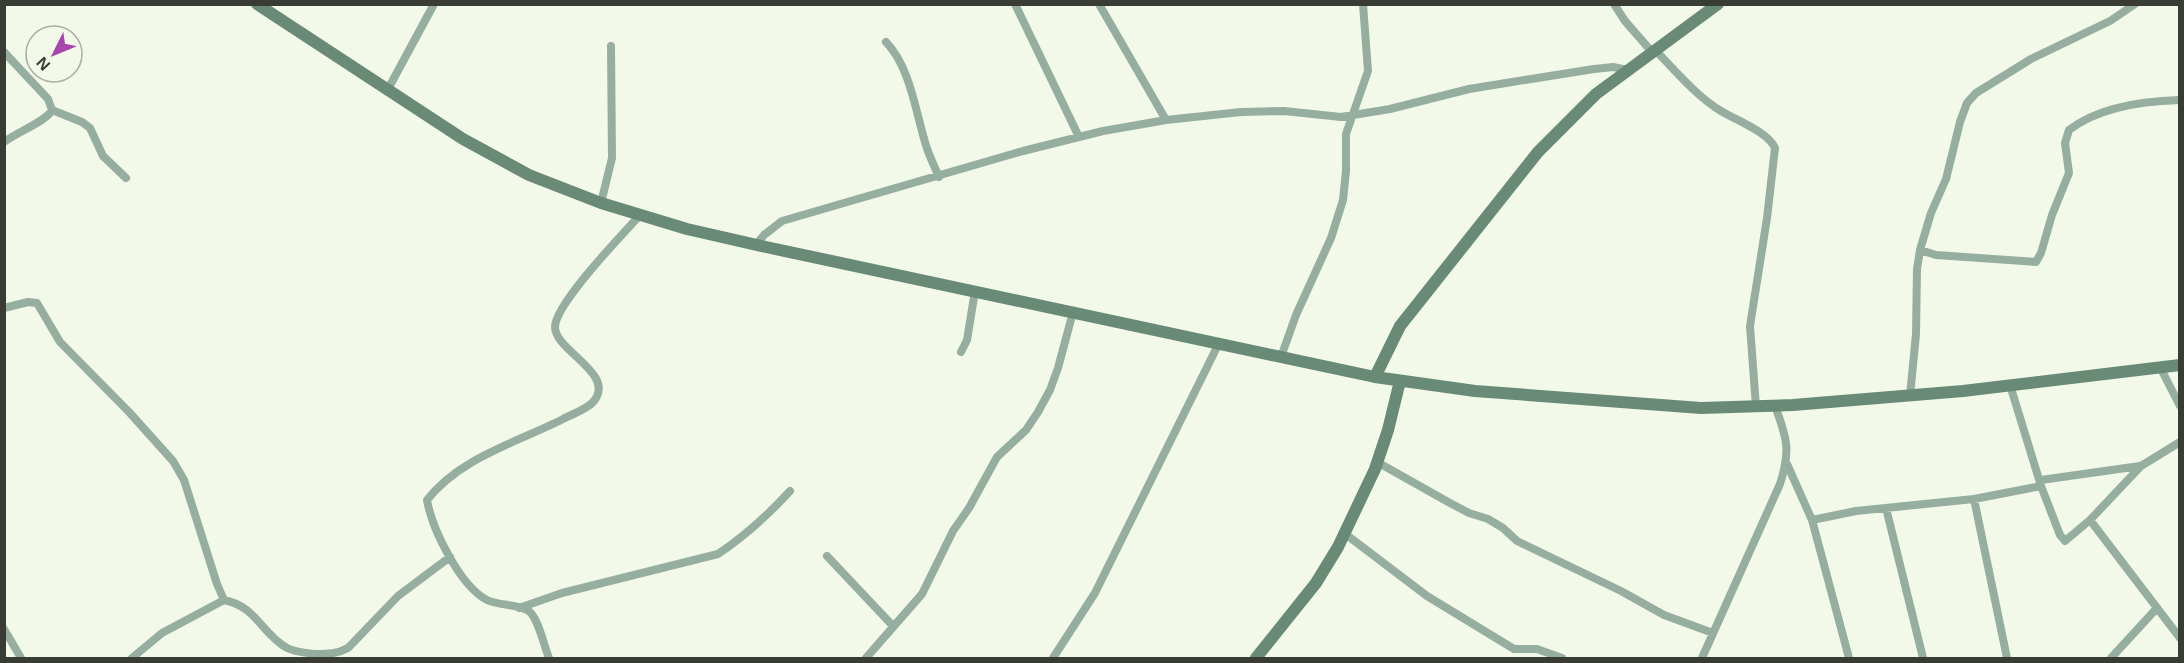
<svg xmlns="http://www.w3.org/2000/svg" width="2184" height="663" viewBox="0 0 2184 663" font-family="Helvetica,sans-serif">
  <style>
    .lines { fill: none; stroke-linecap: round; stroke-linejoin: round }
    .street { stroke: #96aea0; stroke-width: 8 }
    .secondary { stroke: #688a77; stroke-width: 12 }
  </style>
  <rect width="100%" height="100%" fill="#f2f9e9"/>
  <g class="lines">
    <!-- street -->
    <path class="street" d="M1015 4 1079 137
      M1099 4 1166 120
      M1614 4 1625 21 1652 52
      M886 42C910 67 915 109 925 142 928 154 934 165 939 177
      M1655 50C1676 71 1696 96 1721 111 1736 120 1768 132 1775 148L1767 218 1750 326 1756 407
      M4 52 48 99 52 110C48 120 16 133 4 142
      M387 91 434 4
      M52 110 82 122 90 128 103 156 126 178
      M601 203 612 158 611 46
      M756 245 764 235 782 221 1023 151 1103 131 1166 120 1241 112 1284 111 1341 117 1390 109 1469 89 1512 82 1594 69 1613 67 1627 70
      M1920 250 1936 255 2036 262 2041 253 2052 215 2069 173 2065 143 2069 130C2099 107 2143 101 2180 100
      M4 308 28 302 37 303 60 342 129 412 173 461 184 480 217 584 224 600
      M961 352 967 340 975 291
      M1281 357 1296 315 1331 238 1343 200 1346 171V134L1368 71 1363 4
      M2160 367 2180 406
      M2010 385 2041 486 2060 535 2065 541 2090 520 2141 466 2180 442
      M1910 396 1916 334 1917 269 1920 250 1931 213 1946 179 1960 122 1967 103 1976 93 2031 59 2110 21 2135 4
      M1377 462 1450 503 1469 513 1488 519 1503 528 1517 541 1621 591 1664 615 1713 633
      M1787 464 1812 520 1849 658
      M2041 480 2140 466
      M1974 499 2007 658
      M1886 508 1923 658
      M1812 520 1856 511 1974 499 2041 486
      M2090 520 2180 638
      M1344 533 1427 596 1514 649H1537L1562 658
      M827 556 893 626
      M519 608 562 593 718 554C745 536 768 515 790 491
      M4 629 21 658
      M132 658 162 633 224 600C256 606 262 634 287 648 295 652 307 653 315 654 328 654 337 654 348 648L398 596 450 557
      M549 658C544 646 539 621 530 612 522 604 499 606 487 600 460 586 432 529 427 500 461 457 516 443 563 419 572 414 588 409 594 401 616 373 555 351 555 327 555 304 623 234 640 215
      M866 658 922 594 953 531 969 508 997 457 1026 430 1038 412 1050 390 1058 368 1073 312
      M1053 658 1095 593 1219 343
      M1702 658 1780 484C1791 450 1787 438 1775 406
      M2111 658 2157 608"/>
    <!-- secondary -->
    <path class="secondary" d="M257 4 463 139 529 175 601 203 687 229 766 247 1375 377 1475 391 1701 408 1793 405 1963 391 2180 365
      M1375 377 1400 326 1538 152 1596 94 1718 4
      M1256 658 1316 583 1338 547 1375 469 1388 430 1400 381"/>
  </g>
  <!-- border -->
  <rect width="2184" height="663" fill="none" stroke="#393c35" stroke-width="12"/>
  <!-- north arrow -->
  <g transform="translate(54 54) rotate(227)"><circle r="28" fill="#f2f9e9" stroke="#a8ada1" stroke-width="1.5"/>
  <path d="M0-4.5L10 22L0 15L-10 22Z" fill="#a747ae"/>
  <text y="-9" font-size="16" font-weight="bold" text-anchor="middle" fill="#393c35">N</text>
  </g>
</svg>
